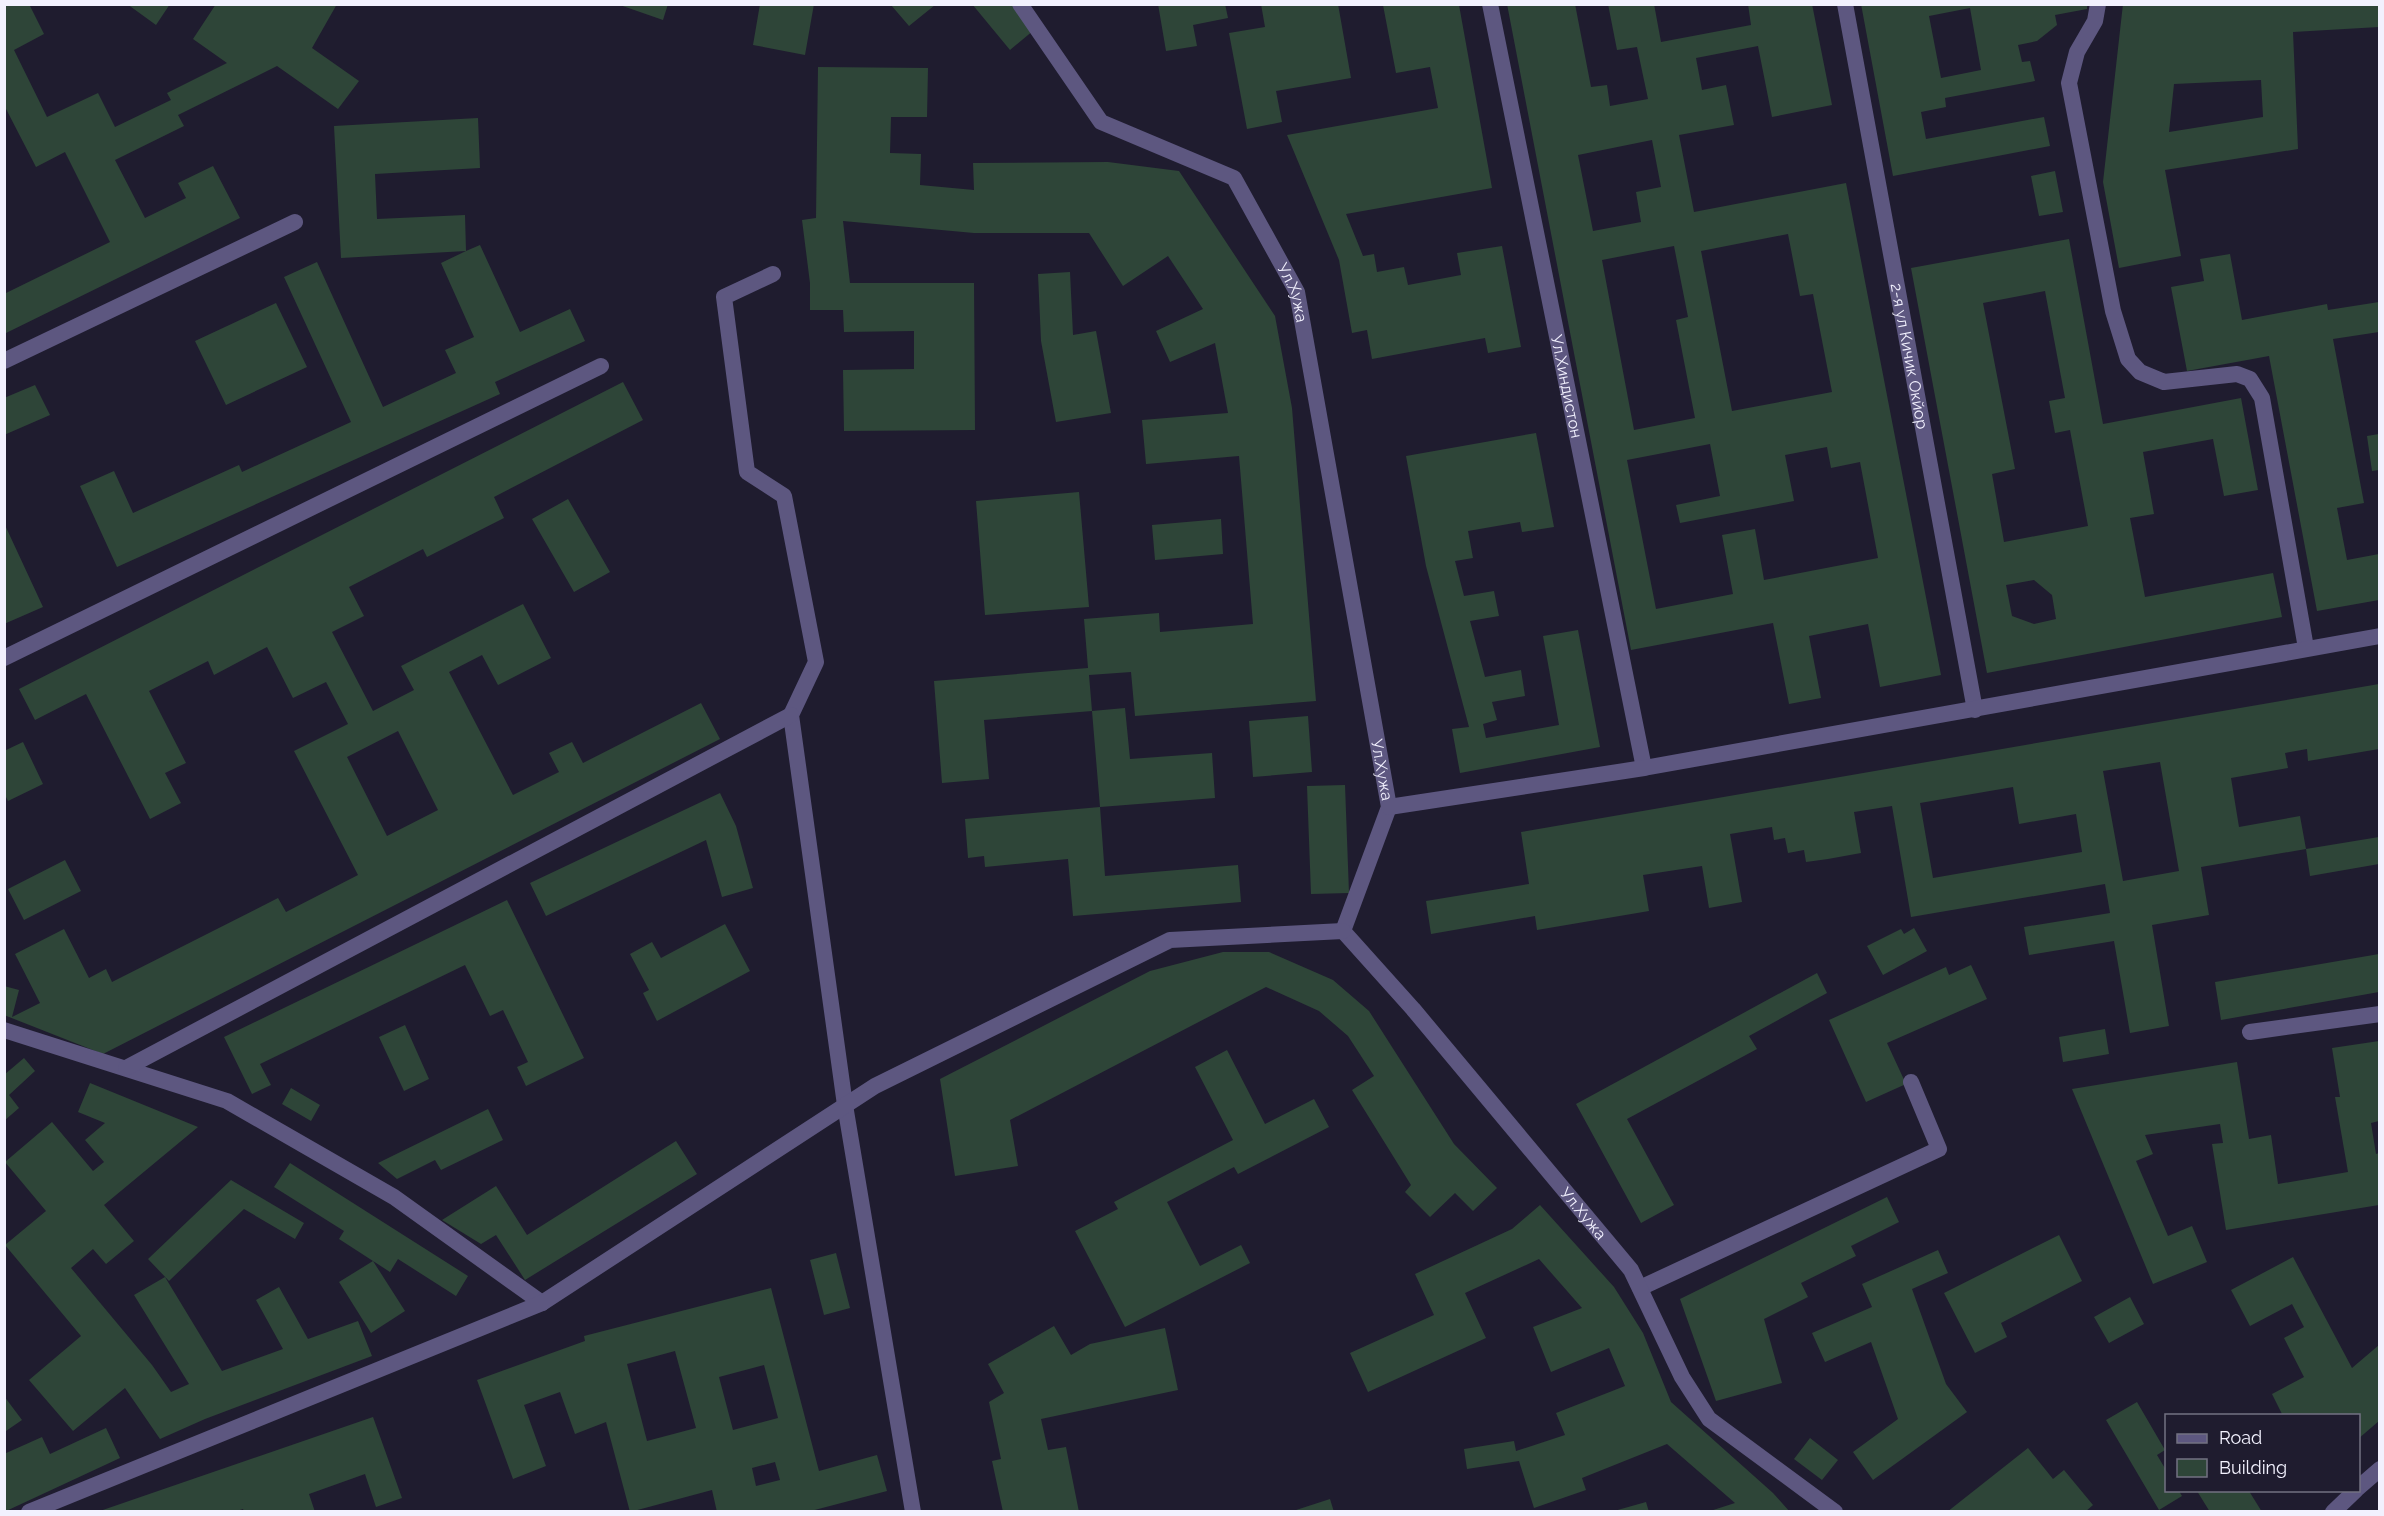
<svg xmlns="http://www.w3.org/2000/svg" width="2384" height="1516" viewBox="0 0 2384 1516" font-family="Raleway,sans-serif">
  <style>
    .building { fill: #2e4538; fill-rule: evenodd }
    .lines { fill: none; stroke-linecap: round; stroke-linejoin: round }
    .service { stroke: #5d5780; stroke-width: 16 }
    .minor { stroke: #5d5780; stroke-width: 16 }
    .labels { text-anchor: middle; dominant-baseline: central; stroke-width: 5; stroke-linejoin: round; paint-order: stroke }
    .street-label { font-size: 16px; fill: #f2f1fe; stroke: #1f1c2f }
  </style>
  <rect width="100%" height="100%" fill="#1f1c2f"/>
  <!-- building -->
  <path class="building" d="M4 4H29L44 34 14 50 47 117 98 93 115 127 171 100 167 93 227 63 193 39 216 4H337L312 48 359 81 338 109 277 66 178 115 184 126 115 160 145 218 186 198 178 183 213 166 240 218 4 334V294L110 242 65 152 36 167 4 105Z
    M127 4H170L156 25Z
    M617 4H668L663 20Z
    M760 4H814L805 55 753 45Z
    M972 4H1013L1034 30 1010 50Z
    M1158 4H1225L1228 18 1193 25 1197 46 1166 51Z
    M1261 4H1338L1351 78 1276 91 1282 122 1247 129 1229 33 1265 27Z
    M1507 4H1575L1591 87 1607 85 1610 106 1648 99 1637 47 1617 50 1608 4H1654L1661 42 1751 25 1748 4H1812L1832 105 1772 117 1758 46 1696 58 1702 90 1726 85 1734 125 1679 135 1694 212 1846 183 1941 675 1880 687 1868 624 1809 636 1821 698 1789 704 1773 623 1631 650ZM1652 140 1661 187 1636 192 1641 222 1593 231 1578 155ZM1788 234 1800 296 1813 294 1832 392 1732 411 1701 251ZM1674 246 1688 317 1676 320 1695 418 1634 430 1602 260ZM1710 444 1720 496 1676 505 1680 523 1794 501 1785 455 1827 447 1831 468 1860 462 1878 558 1764 580 1755 529 1722 535 1733 594 1656 609 1627 460Z
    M1861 4H2087V9L2055 15 2057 25 2037 41 2018 45 2022 62 2030 61 2035 81 1945 98 1946 107 1921 112 1926 139 2044 117 2050 146 1893 176ZM1970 8 1981 70 1941 78 1929 16Z
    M2123 4H2379V27L2293 32 2298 149 2165 170 2181 256 2119 268 2103 182ZM2261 80 2263 117 2169 132 2174 84Z
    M891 5H935L909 26Z
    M1383 5H1459L1492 188 1346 214 1363 256 1374 254 1377 272 1404 267 1408 285 1461 275 1457 253 1502 246 1521 347 1488 353 1485 338 1372 359 1367 330 1352 333 1339 260 1287 135 1438 108 1430 67 1396 73Z
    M818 67 928 68 927 117H891L890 153 921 154 920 185 974 190 973 163 1108 162 1179 171 1275 316 1292 408 1316 701 1135 716 1131 672 1089 675 1092 711 984 720 989 779 942 783 934 681 1088 668 1084 619 1159 613 1160 632 1253 624 1239 456 1146 464 1142 420 1228 413 1215 343 1170 362 1156 331 1203 309 1168 256 1123 286 1089 233H974L843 221 850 283H974L975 430 844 431 843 370 914 369V331L844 332 843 310H810V283L802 220 816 218Z
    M478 118 480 168 375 174 377 219 465 215 466 251 480 245 520 332 570 309 585 341 495 382 500 394 117 567 80 486 114 471 133 513 239 465 242 472 351 422 284 277 317 262 383 407 456 373 445 350 474 337 441 263 466 251 341 258 334 126Z
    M2055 171 2063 212 2039 216 2031 176Z
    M2069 239 2103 424 2241 398 2258 490 2224 496 2213 439 2143 452 2154 514 2130 518 2145 597 2273 573 2282 617 1987 673 1911 268ZM2045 291 2065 398 2049 401 2055 433 2070 430 2088 526 2004 542 1992 474 2015 469 1983 303ZM2034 580 2052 595 2056 619 2034 624 2012 616 2006 585Z
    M2230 254 2242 320 2327 304 2328 310 2379 302V332L2333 339 2364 503 2337 508 2347 560 2379 554V600L2317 611 2269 356 2187 371 2171 287 2204 281 2200 259Z
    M1070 272 1073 335 1096 331 1111 413 1056 422 1041 341 1038 274Z
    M276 303 307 367 226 405 195 341Z
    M623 382 643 420 494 497 504 518 427 557 423 549 349 587 364 616 332 632 373 711 414 690 401 666 523 604 551 658 498 685 482 655 449 672 513 795 559 772 549 753 572 742 583 763 701 703 720 739 103 1054 4 1015V986L19 990 12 1017 40 1003 15 954 64 929 89 978 106 969 112 982 278 898 286 912 358 875 294 751 348 724 326 682 293 698 267 647 214 675 208 661 149 691 186 763 165 773 181 803 150 819 86 694 35 720 19 689ZM398 731 438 810 387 836 347 757Z
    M35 385 50 415 4 435V398Z
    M1536 433 1554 527 1522 532 1520 522 1468 531 1473 558 1455 561 1464 596 1494 591 1499 616 1470 621 1485 677 1521 670 1525 696 1492 702 1497 720 1483 724 1486 738 1559 725 1543 636 1578 630 1600 747 1460 773 1452 729 1469 727 1426 566 1406 456Z
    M2379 434V470L2372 471 2367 436Z
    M1079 492 1089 607 985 615 976 501Z
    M568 499 610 572 574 592 532 519Z
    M1221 519 1223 554 1155 560 1152 525Z
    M4 523 43 607 4 624Z
    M2379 684V749L2308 761 2307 749 2285 753 2288 768 2231 778 2239 827 2300 816 2306 849 2201 867 2209 915 2152 925 2169 1026 2130 1033 2114 941 2029 955 2024 927 2110 913 2105 884 1911 917 1892 806 1854 812 1861 853 1828 859 1806 862 1804 850 1788 853 1785 838 1774 840 1772 827 1730 834 1742 902 1709 908 1702 866 1643 875 1649 911 1537 930 1535 916 1431 934 1426 901 1529 884 1521 832ZM2160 762 2179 871 2123 881 2103 771ZM2013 787 2019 824 2076 814 2082 852 1933 878 1920 803Z
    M1125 708 1130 759 1212 753 1215 798 1100 807 1092 711Z
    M1308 716 1312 772 1253 777 1249 721Z
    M23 742 43 784 8 801 4 793V751Z
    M1345 785 1349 893 1311 894 1307 786Z
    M720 793 736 826 753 888 722 897 706 840 546 916 530 883Z
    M1100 807 1105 876 1238 865 1241 902 1073 916 1068 859 985 867 984 856 968 858 965 819Z
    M2379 837V864L2310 876 2306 849Z
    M65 860 81 891 24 920 8 889Z
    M507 900 584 1058 526 1086 517 1067 528 1062 503 1010 490 1016 465 965 260 1064 271 1085 252 1094 224 1037Z
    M725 924 750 971 657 1021 643 993 649 990 630 954 652 942 661 958Z
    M1914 928 1927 951 1883 975 1867 946 1901 929 1904 934Z
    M1223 952H1269L1333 980 1369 1011 1454 1144 1497 1188 1473 1211 1455 1193 1430 1217 1405 1192 1411 1185 1352 1090 1374 1076 1348 1036 1319 1011 1266 987 1010 1120 1018 1166 955 1176 940 1079 1150 971Z
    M2379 954V992L2221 1020 2215 982Z
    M1971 965 1987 999 1887 1043 1906 1084 1866 1102 1829 1020 1946 967 1949 975Z
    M1817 973 1827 993 1749 1036 1757 1049 1627 1119 1674 1205 1641 1223 1576 1104Z
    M405 1025 429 1079 404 1091 379 1037Z
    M2105 1029 2109 1054 2063 1062 2059 1037Z
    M2379 1041V1121L2371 1123 2376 1154 2379 1153V1205L2226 1230 2212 1144 2223 1143 2220 1124 2145 1135 2153 1154 2136 1161 2168 1236 2192 1226 2207 1262 2153 1284 2072 1089 2237 1062 2249 1139 2271 1135 2278 1184 2348 1172 2335 1097H2340L2332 1048Z
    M1227 1050 1265 1124 1314 1099 1329 1127 1238 1174 1234 1167 1167 1202 1200 1266 1241 1245 1250 1263 1125 1327 1075 1231 1118 1209 1114 1202 1233 1140 1195 1067Z
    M24 1058 35 1071 9 1095 19 1108 4 1121V1075Z
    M90 1083 198 1127 104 1205 134 1241 106 1264 93 1249 71 1268 152 1365 171 1392 189 1384 134 1295 165 1277 222 1371 283 1349 256 1300 279 1287 308 1339 358 1321 372 1356 205 1419 160 1439 125 1388 73 1431 29 1380 81 1336 5 1245 46 1211 5 1162 52 1122 93 1171 104 1162 85 1140 105 1123 78 1112Z
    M291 1088 320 1105 311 1121 282 1104Z
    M488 1109 503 1140 441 1170 435 1160 397 1179 378 1163Z
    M676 1141 697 1174 525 1280 496 1235 481 1244 442 1220 496 1186 527 1235Z
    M290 1163 468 1276 456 1296 398 1259 390 1272 373 1261 405 1311 371 1333 339 1282 373 1261 339 1239 344 1231 274 1187Z
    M231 1180 304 1223 295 1239 244 1209 169 1281 148 1259Z
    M1887 1197 1899 1222 1851 1246 1856 1256 1801 1283 1808 1297 1764 1319 1782 1383 1716 1401 1680 1299Z
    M1540 1205 1614 1287 1643 1333 1671 1402 1773 1493 1790 1512H1707L1735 1503 1667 1444 1582 1478 1586 1490 1534 1508 1519 1461 1467 1469 1464 1449 1514 1441 1516 1451 1565 1435 1556 1413 1625 1386 1609 1348 1551 1372 1533 1327 1582 1308 1539 1259 1465 1293 1486 1338 1368 1392 1350 1353 1434 1315 1415 1274 1512 1229Z
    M2059 1235 2082 1281 2001 1323 2007 1337 1975 1353 1944 1293Z
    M1938 1250 1948 1273 1912 1289 1946 1384 1967 1412 1873 1480 1853 1452 1898 1419 1871 1342 1825 1362 1812 1333 1872 1307 1862 1284Z
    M836 1253 850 1308 824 1315 810 1260Z
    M2293 1257 2352 1368 2379 1345V1421L2358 1439V1416H2283L2272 1394 2304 1377 2284 1338 2304 1327 2292 1304 2250 1326 2231 1290Z
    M771 1288 819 1471 877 1455 887 1491 807 1512H717L712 1490 630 1512 606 1422 575 1434 560 1392 524 1405 546 1466 513 1479 477 1380 585 1341 584 1336ZM675 1351 696 1428 647 1441 627 1364ZM764 1365 778 1418 733 1430 719 1377ZM775 1462 780 1480 756 1486 752 1468Z
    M2130 1297 2144 1324 2109 1343 2094 1317Z
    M1054 1326 1071 1355 1090 1344 1165 1328 1178 1390 1041 1419 1048 1450 1066 1447 1079 1512H1003L992 1461 1001 1459 989 1402 1004 1393 988 1364Z
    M4 1396 22 1420 6 1431 4 1428Z
    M2137 1402 2165 1450 2157 1455 2166 1470V1491H2179L2182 1496 2159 1510 2106 1420Z
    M373 1417 402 1498 376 1507 365 1474 309 1494 315 1512H244L243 1509 234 1512H97Z
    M106 1428 120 1458 4 1512V1454L42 1437 50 1454Z
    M1810 1438 1838 1460 1822 1480 1794 1459Z
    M2028 1448 2053 1479 2064 1470 2093 1505 2085 1512H1947Z
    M2197 1491H2249L2262 1512H2210Z
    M1330 1499 1334 1512H1293V1511Z
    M1646 1502 1649 1512H1614V1511Z"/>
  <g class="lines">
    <!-- service -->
    <path class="service" d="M1640 1288 1939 1149 1911 1082"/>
    <!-- minor -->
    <g class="minor">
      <path id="s1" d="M1020 4 1101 122 1234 178 1297 292 1389 807 1343 931 1413 1009 1631 1270 1682 1377 1709 1419 1835 1512"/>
      <path id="s2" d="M1490 4 1644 768"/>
      <path id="s3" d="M1845 4 1975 710"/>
      <path d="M2098 4 2095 21 2077 52 2069 83 2113 311 2128 359 2140 372 2164 382 2237 374 2250 379 2262 398 2306 648"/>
      <path d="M773 274 724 297 747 472 784 496 816 662 791 715 845 1105 913 1512"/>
      <path d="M4 361 295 222"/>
      <path d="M4 658 601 366"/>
      <path d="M1389 807 1644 768 2380 636"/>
      <path d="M4 1030 227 1101 394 1197 542 1303"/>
      <path d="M2250 1032 2380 1014"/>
      <path d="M126 1068 791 715"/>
      <path d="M2358 1488 2380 1469"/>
      <path d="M29 1512 542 1303 875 1086 1170 940 1343 931"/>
      <path d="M2333 1512 2356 1490"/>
    </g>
  </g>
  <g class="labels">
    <!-- street labels -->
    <g class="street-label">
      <text stroke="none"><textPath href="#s1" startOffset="417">Ул.Хужа</textPath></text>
      <text stroke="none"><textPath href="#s3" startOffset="358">2-я ул Кичик Окйор</textPath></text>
      <text stroke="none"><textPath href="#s2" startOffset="390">Ул.Хиндистон</textPath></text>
      <text stroke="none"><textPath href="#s1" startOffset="903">Ул.Хужа</textPath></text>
      <text stroke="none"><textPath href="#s1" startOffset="1444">Ул.Хужа</textPath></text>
    </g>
  </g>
  <!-- border -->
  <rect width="2384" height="1516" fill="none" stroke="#f2f1fe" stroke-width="12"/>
  <!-- legend -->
  <rect x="2165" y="1414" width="195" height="78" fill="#1f1c2f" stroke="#737182" stroke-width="1.5"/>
  <rect x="2177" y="1434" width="30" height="9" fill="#5d5780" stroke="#737182" stroke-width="1.5"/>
  <text x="2219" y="1444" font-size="18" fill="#f2f1fe">Road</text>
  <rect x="2177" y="1459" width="30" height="18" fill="#2e4538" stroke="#737182" stroke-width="1.5"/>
  <text x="2219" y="1474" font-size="18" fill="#f2f1fe">Building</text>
</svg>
